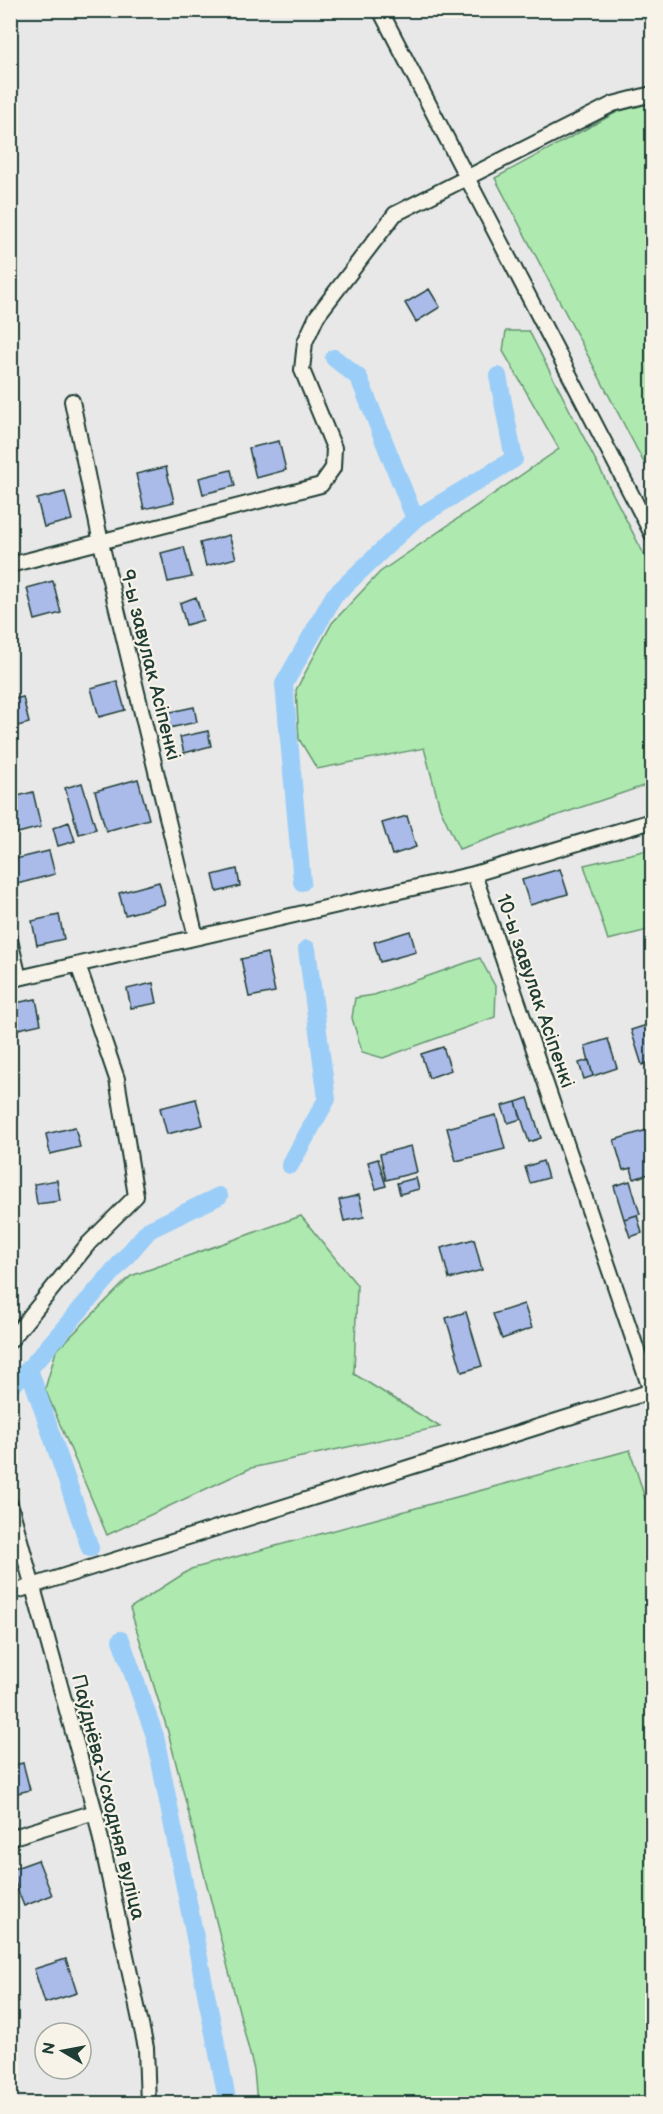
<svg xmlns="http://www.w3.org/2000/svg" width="663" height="2114" viewBox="0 0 663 2114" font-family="'Balsamiq Sans',sans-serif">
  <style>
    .green { fill: #aeeaaf; stroke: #669472; stroke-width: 1.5 }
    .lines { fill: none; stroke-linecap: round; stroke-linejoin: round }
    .canal { stroke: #9acef8; stroke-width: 18 }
    .building { fill: #aabbea; stroke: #1f3d34; stroke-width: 1.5 }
    .street-casing { stroke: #1f3d34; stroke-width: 18 }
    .street { stroke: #f7f3e8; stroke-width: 14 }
    .labels { text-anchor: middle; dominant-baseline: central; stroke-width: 4.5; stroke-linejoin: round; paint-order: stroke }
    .street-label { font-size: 20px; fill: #1f3d34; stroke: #f7f3e8 }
  </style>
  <rect width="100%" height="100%" fill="#e8e8e8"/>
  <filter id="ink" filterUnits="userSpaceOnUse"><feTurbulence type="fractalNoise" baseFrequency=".0167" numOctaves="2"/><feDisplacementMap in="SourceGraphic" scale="12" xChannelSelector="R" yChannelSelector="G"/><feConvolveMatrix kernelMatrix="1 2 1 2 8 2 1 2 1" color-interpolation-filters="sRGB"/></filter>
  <g filter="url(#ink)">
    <!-- green -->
    <path class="green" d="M652 103V478L495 178 619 111Z
      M506 331H529L652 570V783L459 849 440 808 424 748 317 769 299 739 296 690 332 623 380 572 559 449 503 351Z
      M652 849V929L608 940 584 865Z
      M480 958 496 988 495 1017 383 1058 362 1052 352 1018 355 998 374 995Z
      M301 1216 357 1285 354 1374 440 1427 251 1468 107 1535 45 1389 56 1351 131 1276Z
      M630 1450 652 1521V2103H257L254 2070 168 1732 130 1608 191 1569Z"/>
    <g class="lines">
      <!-- canal -->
      <path class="canal" d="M334 358 359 378 415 519
        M302 882 284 684 334 596 415 519 514 459 498 376
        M290 1165 327 1099 307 949
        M10 1387 29 1369
        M90 1548 29 1369 149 1230 219 1196
        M121 1640 155 1736 228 2104"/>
    </g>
    <!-- building -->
    <path class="building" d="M429 289 440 307 416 322 405 303Z
      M10 434 15 454 10 455Z
      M279 441 286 470 256 478 249 448Z
      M166 467 174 502 144 509 136 474Z
      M231 470 235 486 203 494 199 478Z
      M65 492 72 520 44 527 37 499Z
      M229 535 236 558 206 566 200 543Z
      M184 547 192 577 168 582 161 553Z
      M53 581 61 613 35 620 27 588Z
      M196 597 203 620 186 625 180 603Z
      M117 681 125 710 99 717 91 688Z
      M23 697 29 723 10 728V700Z
      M194 707 197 722 169 728 166 713Z
      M208 731 211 746 184 753 180 737Z
      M138 779 149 819 106 831 95 791Z
      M82 783 96 829 79 834 65 788Z
      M33 792 41 827 14 834 10 818V798Z
      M407 816 416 847 392 855 382 823Z
      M69 822 75 841 58 846 53 828Z
      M49 851 55 874 17 884 11 860Z
      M237 869 240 886 217 892 213 875Z
      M560 869 568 894 530 905 522 880Z
      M159 882 165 904 125 915 119 893Z
      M59 915 64 939 37 945 32 921Z
      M410 931 416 952 380 962 374 942Z
      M267 953 275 992 249 997 241 959Z
      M153 983 157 1003 131 1008 127 989Z
      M36 999 41 1024 14 1030 10 1004Z
      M647 1025 652 1043V1061L642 1065 631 1030Z
      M608 1039 617 1068 593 1076 585 1046Z
      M443 1047 451 1070 429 1078 421 1054Z
      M589 1060 593 1076 584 1079 579 1063Z
      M528 1098 541 1138 529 1142 516 1102Z
      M196 1099 203 1125 167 1134 160 1108Z
      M516 1102 521 1119 508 1123 502 1106Z
      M496 1115 505 1149 456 1161 447 1128Z
      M75 1127 80 1147 50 1154 46 1134Z
      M647 1130 652 1148V1173L634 1179 631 1168 623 1170 614 1140Z
      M411 1146 417 1172 386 1180 380 1154Z
      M378 1159 386 1186 376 1189 368 1162Z
      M543 1161 548 1178 530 1183 525 1167Z
      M416 1178 419 1189 400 1194 397 1183Z
      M57 1180 60 1201 37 1204 34 1184Z
      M630 1181 640 1214 624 1219 614 1186Z
      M359 1195 364 1217 344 1221 339 1200Z
      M637 1215 642 1233 630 1237 624 1219Z
      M474 1239 482 1270 449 1279 441 1248Z
      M524 1304 532 1328 502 1339 493 1314Z
      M466 1312 482 1366 462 1372 446 1318Z
      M23 1763 30 1790 10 1795V1766Z
      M38 1860 52 1895 24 1906 10 1870Z
      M66 1959 77 1993 45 2003 34 1969Z"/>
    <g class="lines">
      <!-- street casing -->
      <g class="street-casing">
        <path id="street" d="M380 10 652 534
          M72 401 101 543 196 937
          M10 565 321 485 333 468 334 448 302 370 305 342 317 316 395 214 613 104 652 94
          M474 874 652 821
          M10 940 19 978
          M10 980 474 874 652 1394
          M10 1341 89 1243 136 1196 117 1079 78 965
          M10 1504 95 1812 146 2048 148 2104
          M10 1593 652 1391
          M10 1838 95 1812"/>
      </g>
      <!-- street -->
      <use href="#street" class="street"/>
    </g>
  </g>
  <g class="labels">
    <!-- street labels -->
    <g class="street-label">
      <text transform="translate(150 665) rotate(76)">9-ы завулак Асіпенкі</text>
      <text transform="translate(535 991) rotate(71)">10-ы завулак Асіпенкі</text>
      <text transform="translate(108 1797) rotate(76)">Паўднёва-Усходняя вуліца</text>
    </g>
  </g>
  <!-- margin -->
  <rect width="663" height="2114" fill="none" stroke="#f7f3e8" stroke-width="36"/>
  <rect x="18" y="18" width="627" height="2078" fill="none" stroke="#1f3d34" stroke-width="2" filter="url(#ink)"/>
  <!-- north arrow -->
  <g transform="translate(63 2051) rotate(280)"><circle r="28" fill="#f7f3e8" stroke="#a1aaa0" stroke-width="1.5"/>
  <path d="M0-4.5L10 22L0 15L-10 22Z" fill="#1f3d34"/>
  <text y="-9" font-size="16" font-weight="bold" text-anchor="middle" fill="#1f3d34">N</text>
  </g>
</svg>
